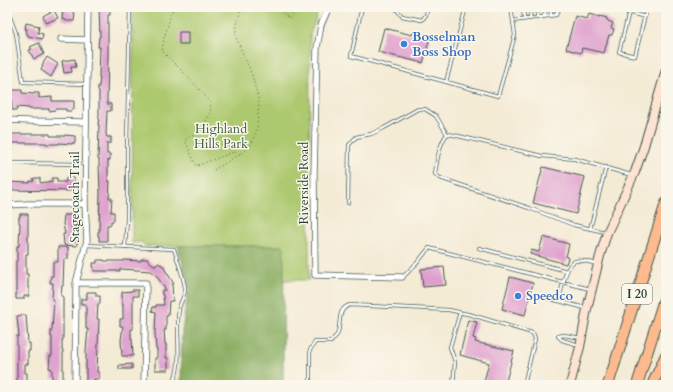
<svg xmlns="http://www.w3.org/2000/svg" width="673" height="392" viewBox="0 0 673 392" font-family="Cardo,serif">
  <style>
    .green { fill: #adc96f; stroke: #668352 }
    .forest { fill: #8aad62; stroke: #54754b }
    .building { fill: #df9fce }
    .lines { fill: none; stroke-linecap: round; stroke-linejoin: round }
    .lane-casing { stroke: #3f574c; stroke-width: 4 }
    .street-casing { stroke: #3f574c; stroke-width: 7 }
    .secondary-casing { stroke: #3f574c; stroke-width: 10 }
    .highway-casing { stroke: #3f574c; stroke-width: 12 }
    .path { stroke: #3f574c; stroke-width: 1; stroke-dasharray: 1 3; stroke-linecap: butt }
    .lane { stroke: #fff; stroke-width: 2.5 }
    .street { stroke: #fff; stroke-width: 5.5 }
    .secondary { stroke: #fee3d2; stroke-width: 8 }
    .highway { stroke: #fcba8e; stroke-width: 10 }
    .shop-dot { fill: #3f7fe0; stroke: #fbf7ec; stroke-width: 1.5 }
    .labels { text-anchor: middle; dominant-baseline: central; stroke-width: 3; stroke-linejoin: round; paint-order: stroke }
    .shield { fill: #fbf7ec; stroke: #61756b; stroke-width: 1 }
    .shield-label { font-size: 12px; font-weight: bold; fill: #1f3d34 }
    .shop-label { font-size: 13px; font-weight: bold; fill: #366cbe; stroke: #fbf7ec; text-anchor: start }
    .park-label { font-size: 13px; fill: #426043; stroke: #fbf7ec }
    .street-label { font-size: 13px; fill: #1f3d34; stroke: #fbf7ec }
  </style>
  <rect width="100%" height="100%" fill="#fbf7ec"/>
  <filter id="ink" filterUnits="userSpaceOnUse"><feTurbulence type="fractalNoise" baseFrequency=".025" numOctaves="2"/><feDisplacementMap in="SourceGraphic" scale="8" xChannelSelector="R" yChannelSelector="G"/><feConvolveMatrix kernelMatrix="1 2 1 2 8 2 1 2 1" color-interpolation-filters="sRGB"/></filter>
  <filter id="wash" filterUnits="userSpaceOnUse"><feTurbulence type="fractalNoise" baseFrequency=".012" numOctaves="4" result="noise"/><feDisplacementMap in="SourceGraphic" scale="16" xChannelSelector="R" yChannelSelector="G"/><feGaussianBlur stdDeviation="0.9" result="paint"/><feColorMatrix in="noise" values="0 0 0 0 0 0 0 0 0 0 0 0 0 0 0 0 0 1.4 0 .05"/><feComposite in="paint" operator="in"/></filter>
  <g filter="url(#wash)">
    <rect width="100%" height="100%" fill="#f4ebd5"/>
    <!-- green -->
    <path class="green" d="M133 7H320L310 35 309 280H284L282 246H145L142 242 132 243Z"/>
    <!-- forest -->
    <path class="forest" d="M178 246H284L283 385H181L182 331 189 287Z"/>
    <g id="blocks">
      <!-- building -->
      <path class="building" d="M63 7H69V12L75 13 74 21H66V20L62 19Z
        M99 7H110V15H108V56L107 100V104H111V111H107L106 134 107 137H111V143H107V154H110V160H108V181H110L109 198H112L111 212H114V221H111V225H107V241H99V236H98V232H99L100 193 99 163V159H98L99 125H98L99 116V92L98 91V86H99L100 77H99L100 47H98L99 37H100Z
        M54 10 58 18 46 23 43 16Z
        M589 14 600 17V16L607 18 606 19 608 20V21L613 23 611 28 614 29 612 35H609L604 53 582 48 581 53 566 49 575 16 587 19Z
        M26 23 39 26 38 33 43 34 42 39 28 36V34L26 33 27 29H25Z
        M384 28 412 35 413 32 430 37 423 63 378 52Z
        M179 32H188V44H179Z
        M39 43 44 54 34 59 29 50 32 49 30 47Z
        M47 57 58 64 51 77 41 70 43 66 42 65Z
        M75 59 76 67H71L72 72 64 73 62 61Z
        M11 90H22V93L34 94V93H39V98L52 97V101H74V109H72L71 111H66V109H55V110L49 111V109H29V108L17 107V110H12Z
        M7 134H50V136H65V135L75 136V143H72V144L59 143V144H46V143H12V150H7Z
        M543 167 585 177 576 214 533 203Z
        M34 178H40V182L41 183 52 181V178H57V182H66V178H74V191L7 190V182L30 183V181L33 182Z
        M20 214H28V254H26V274H28V288H29V296H24V299H16V261H17V246H19L20 223H19V217H20Z
        M64 215H72L73 218V223L72 222V237H74V241H77V246L64 245 63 234H65L63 224Z
        M543 237 569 244 566 257 568 258 566 264 530 254 531 250 539 252Z
        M58 247H68V259H64L63 286H62L61 296H63V340H62V350H63V382H56V379H52V369L49 368 50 356H52V337H51V330H52L54 300H52L53 283H50L51 276H53V262H58Z
        M141 259H148V261L156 266 158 263 165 267 164 268 174 284H172L173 301H169L168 316H166V330H164L165 344H166V358H168V370H155V358H157V349H156L155 332 156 312 152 311 153 307H156V305H164L163 295H162V290H166L156 275 150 271 137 270 120 269V271H94L93 263H97V260H104V261H124V260L141 261Z
        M444 267 446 285 423 287 421 269Z
        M510 277 533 283 525 315 502 309Z
        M132 290H138V296H133V329H131V339H132L133 356H122L121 340 123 326H120V319H123V304H122V292L132 291Z
        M87 292H96V296H100V304H98L97 319H99L97 372H99V379H94V382H86V350L88 329H86V304H81V299H87Z
        M26 315 28 343H30V351H28V364H25V373H27V384H17V336H19L17 316Z
        M468 320 477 322 473 338 476 339 475 342 514 351 505 385H483L489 363 460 355Z
        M132 364V369H119V365Z"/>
    </g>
  </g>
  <g filter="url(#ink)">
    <use href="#blocks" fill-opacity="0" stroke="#3f574c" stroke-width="1"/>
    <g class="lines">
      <!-- lane casing -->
      <g class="lane-casing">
        <path id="lane" d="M10 7V17L16 33 23 82 86 84
          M362 7 351 56 498 96 515 35 511 7
          M398 7 397 10 402 16 422 20 426 15 428 7
          M523 7 524 19
          M610 7 645 17
          M627 7 629 12 619 52 635 56 647 7
          M544 16 547 7
          M550 16 553 7
          M530 18 531 7
          M537 18 538 7
          M513 21 556 15 559 7
          M446 82 466 7
          M7 163 85 164
          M348 203 349 145 356 137 371 134 384 128 418 109H425L436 116 447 134
          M590 229 606 167
          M605 232 574 225 529 208 440 178 435 174C437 160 439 145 447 134L454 135 542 156 575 159 631 175
          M86 245 174 249C177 259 186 283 185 291 184 297 180 303 179 309 175 333 184 364 172 385
          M125 247 127 220V142L130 7
          M479 248 567 271
          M403 277 417 263 429 248 590 289
          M534 295 559 301
          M585 308 559 301C561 292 565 265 575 261 582 259 590 262 596 264
          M558 336 562 340 579 345
          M558 336 564 335 581 338
          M310 385V350L315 342H331C332 340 335 337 337 335 342 324 336 309 350 305L449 310 472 315 532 333 534 335 535 339 524 385
          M453 385 455 362 450 347 460 312"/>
      </g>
      <!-- street casing -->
      <g class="street-casing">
        <path id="street" d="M329 7 321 25 317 48 314 174 315 275 402 277
          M61 39 87 40
          M7 120 29 121 86 122
          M7 205 28 204H85
          M76 283H146L144 385
          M75 385 76 283 87 240 85 204 88 7"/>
      </g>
      <!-- secondary casing -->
      <g class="secondary-casing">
        <path id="secondary" d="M570 385 580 347 587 309 600 256 607 233 635 172 644 146 666 70"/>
      </g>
      <!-- highway casing -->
      <g class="highway-casing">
        <path id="highway" d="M608 385 666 203
          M637 385 666 293
          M652 385 666 355"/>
      </g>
      <!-- path -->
      <path class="path" d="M175 7 172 11 164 38 162 51 186 75 202 92 211 104 210 114 202 128 185 140 196 166 234 152 240 154
        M262 7 263 8 279 9 289 19 299 7
        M214 170 240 154 251 145 257 129 259 102 252 75 235 35 241 7"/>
      <!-- lane -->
      <use href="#lane" class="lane"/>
      <!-- street -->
      <use href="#street" class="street"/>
      <!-- secondary -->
      <use href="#secondary" class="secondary"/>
      <!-- highway -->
      <use href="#highway" class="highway"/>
    </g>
  </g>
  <!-- markers -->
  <g class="shop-dot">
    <circle cx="404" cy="44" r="4"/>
    <circle cx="518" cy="296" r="4"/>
  </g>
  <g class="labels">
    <!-- shield labels -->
    <rect class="shield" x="622" y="284" width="30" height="20" rx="3"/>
    <g class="shield-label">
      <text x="637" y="294">I 20</text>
    </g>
    <!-- shop labels -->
    <g class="shop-label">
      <text x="412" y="37">Bosselman<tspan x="412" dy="15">Boss Shop</tspan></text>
      <text x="526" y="296">Speedco</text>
    </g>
    <!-- park labels -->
    <g class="park-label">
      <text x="221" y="129">Highland<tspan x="221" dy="15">Hills Park</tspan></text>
    </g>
    <!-- street labels -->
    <g class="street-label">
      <text transform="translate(304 183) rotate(-90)">Riverside Road</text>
      <text transform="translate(75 197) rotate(-90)">Stagecoach Trail</text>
    </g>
  </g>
  <!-- margin -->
  <rect width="673" height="392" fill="none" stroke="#fbf7ec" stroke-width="24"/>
</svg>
